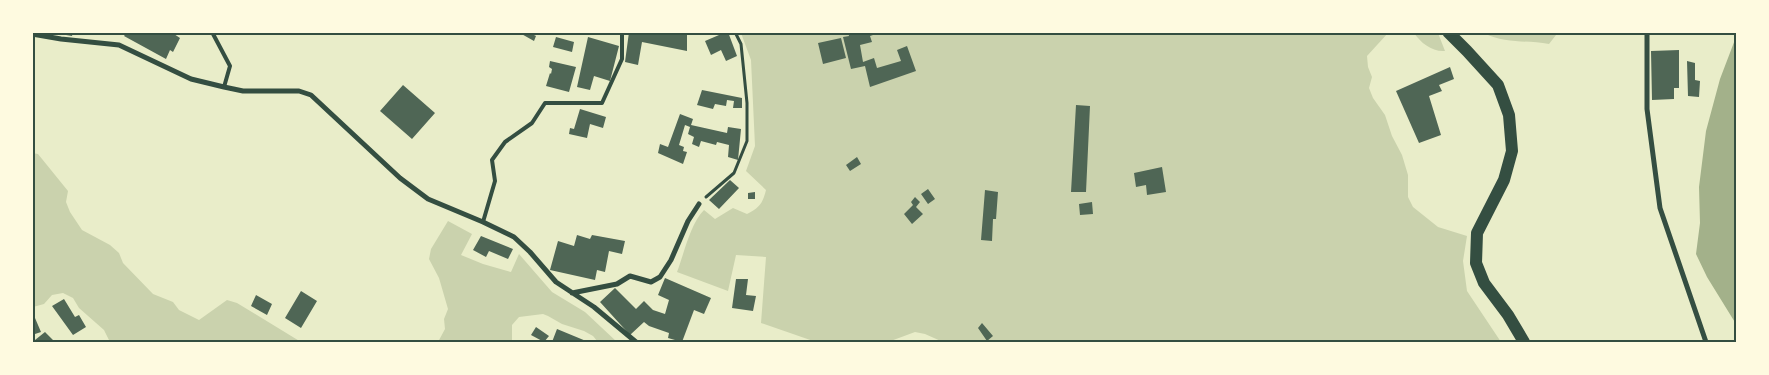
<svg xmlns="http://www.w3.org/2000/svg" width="1769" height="375" viewBox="0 0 1769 375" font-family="'Work Sans',sans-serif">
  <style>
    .green { fill: #cad2ad }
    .water { fill: #a3b18a }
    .building { fill: #4f6655 }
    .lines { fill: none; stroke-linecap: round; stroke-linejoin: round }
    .path { stroke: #344e41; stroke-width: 3 }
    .service { stroke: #344e41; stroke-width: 4 }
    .minor { stroke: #344e41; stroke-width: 5 }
    .primary { stroke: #344e41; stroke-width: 12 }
    .neatline { fill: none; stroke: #344e41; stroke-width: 2 }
  </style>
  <rect width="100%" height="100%" fill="#e9edc9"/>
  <!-- green -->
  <path class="green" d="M741 33H1388L1367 56 1368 67 1372 77 1369 88 1373 98 1385 115 1392 136 1402 155 1408 175V197L1413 207 1438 227 1467 236 1463 261 1467 291 1501 342H943L925 334 915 332 888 342H816L761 323 766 257 736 255 728 291 677 272C684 254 690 224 704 210L715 219 733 208 747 214C759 208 763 203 766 190L746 171 755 146 751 60Z
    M1414 33H1438L1445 51C1432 52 1421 43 1414 33Z
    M1555 33 1556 35 1549 44C1528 40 1505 44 1484 33Z
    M32 153 38 154 68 191 66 202 70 212 82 230 110 245 119 253 123 263 153 294 173 302 179 310 199 320 227 300 237 303 301 342H108L109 340 104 330 79 308 73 298 63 293 52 295 44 304 33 307Z
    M448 221 472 234 461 255 483 264 511 272 519 254 552 292 585 312 617 342H598L593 336 584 331 562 324 548 316 543 314 519 317 512 325V342H438L445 329 444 319 448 309 439 278 429 259 431 249Z"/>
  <!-- water -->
  <path class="water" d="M1736 37V324L1707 277 1696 254 1700 223 1699 187 1706 131 1720 79Z"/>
  <!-- building -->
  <path class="building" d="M60 32H73L72 36 60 34Z
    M127 32H171L180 38 173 52 170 50 166 59 124 36Z
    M518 32H535L534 35 536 36 534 41Z
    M629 32H687V51L642 42 638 65 625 62Z
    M726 32H728L737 56 726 61 721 50 711 55 705 41Z
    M848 32H876V34L870 36 872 42 860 45 863 62 874 58 877 68 901 61 897 50 907 46 916 71 870 87 865 66 851 69 843 37 849 36Z
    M556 37 574 42 572 52 553 47Z
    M588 37 619 46 610 81 594 76 590 90 577 87Z
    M841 38 846 58 823 64 818 43Z
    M1679 50V88H1674V99L1652 100 1651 51Z
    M550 61 576 67 569 92 546 86 550 73 551 74 552 69 549 67Z
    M1687 61 1695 63V80L1700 81 1699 97 1688 96Z
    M1450 67 1454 79 1439 85 1442 91 1429 96 1441 135 1419 143 1396 91Z
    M403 85 435 113 412 139 380 111Z
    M702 90 742 98V108H733L734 101 727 100 726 106 715 104 713 109 697 105Z
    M1076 105 1090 106 1086 192H1071Z
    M580 109 606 117 603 128 590 124 587 138 569 134 570 128 574 129Z
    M680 114 693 119 691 125 727 133 728 127 741 129 738 160 728 157 729 145 717 142 716 145 701 141 699 147 692 144 694 137 688 134 690 127 685 125 679 145 684 147 683 151 687 152 683 164 658 153 660 144 668 147Z
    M857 157 861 164 850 171 846 165Z
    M1162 167 1166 192 1147 195 1146 185 1136 187 1134 173Z
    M730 180 739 188 719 209 709 200Z
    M928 189 935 199 928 204 921 194Z
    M985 190 998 192 996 219H993L992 241 981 240Z
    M755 192V199H748V193Z
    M915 197 920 202 916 207 923 214 912 224 904 214 913 205 911 202Z
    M1092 202 1093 214 1080 215 1079 204Z
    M577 235 590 239 592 235 625 241 622 254 609 251 605 272 597 270 595 280 550 270 558 241 574 246Z
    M481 236 513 249 508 259 489 251 486 257 473 250Z
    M665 278 711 298 704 314 694 310 682 342 668 338 669 333 649 326 644 322 630 335 600 302 615 288 636 309 644 301 653 310 665 314 669 300 658 295Z
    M736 279H748L746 295 756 296 753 311 732 308Z
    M301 291 317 301 301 328 285 318Z
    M256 295 272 304 267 315 251 306Z
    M64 299 75 317 79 315 86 327 73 335 52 306Z
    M35 318 41 332 32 335V319Z
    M982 323 993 336 987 341 978 328Z
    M536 327 549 336 544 342 531 335Z
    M557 329 586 341V342H552Z
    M45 332 55 342H37L35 340Z"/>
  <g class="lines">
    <!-- path -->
    <path class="path" d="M706 197 734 173 747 141V103L741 44 735 32"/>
    <!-- service -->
    <path class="service" d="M212 32 230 66 224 87
      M483 222 495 181 492 160 505 142 532 123 545 103H602L622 59V32"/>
    <!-- minor -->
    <path class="minor" d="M1647 32V109L1660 208 1706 342
      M32 34 61 39 119 45 191 79 224 87 243 91H299L311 95 400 178 428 199 483 222 514 237 530 252 556 282 594 307 636 342
      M572 293 617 284 630 276 651 282 660 277 671 260 688 221 699 204"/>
    <!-- primary -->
    <path class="primary" d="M1448 32 1467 51 1498 85 1509 115 1512 151 1504 180 1477 233 1476 263 1484 283 1508 315 1524 342"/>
  </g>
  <!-- border -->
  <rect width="1769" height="375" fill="none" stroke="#fefae0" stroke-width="68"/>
  <rect x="34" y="34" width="1701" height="307" class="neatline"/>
</svg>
